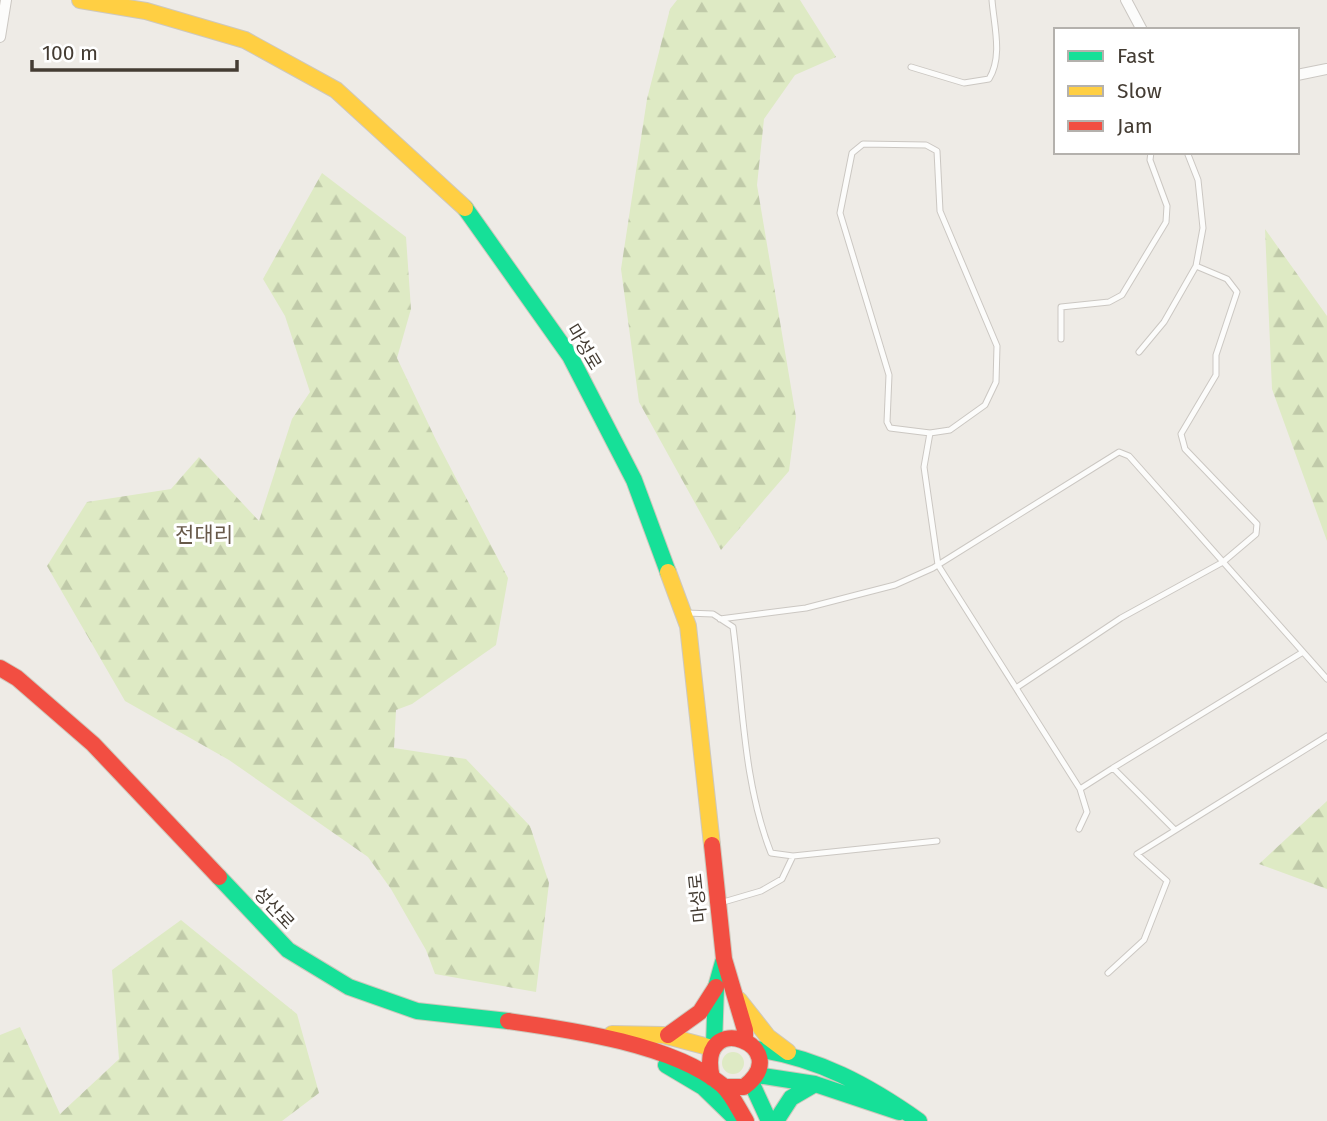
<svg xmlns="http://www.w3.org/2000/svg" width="1327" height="1121" viewBox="0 0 1327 1121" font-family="'Fira Sans','Noto Sans KR',sans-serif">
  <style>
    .green { fill: #deeac4 }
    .forest { fill: url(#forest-firs) }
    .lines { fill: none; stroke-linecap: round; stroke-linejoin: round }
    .lane-casing { stroke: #cbc7c2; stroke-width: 7 }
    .street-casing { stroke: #cbc7c2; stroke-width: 12 }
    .fast-casing { stroke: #cec8bc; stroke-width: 18 }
    .slow-casing { stroke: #cec8bc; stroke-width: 18 }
    .jam-casing { stroke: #cec8bc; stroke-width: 18 }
    .lane { stroke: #fcfcfb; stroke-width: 5 }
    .street { stroke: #fcfcfb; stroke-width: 10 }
    .fast { stroke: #16e098; stroke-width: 16 }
    .slow { stroke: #ffcf43; stroke-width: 16 }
    .jam { stroke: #f24e42; stroke-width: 16 }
    .labels { text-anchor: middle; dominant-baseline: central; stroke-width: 6; stroke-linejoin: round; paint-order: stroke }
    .street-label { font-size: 18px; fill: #443c33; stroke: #fff }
    .quarter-label { font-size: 21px; fill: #675949; stroke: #fff }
  </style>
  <defs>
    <pattern id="forest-firs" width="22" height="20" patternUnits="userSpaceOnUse" patternTransform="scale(1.75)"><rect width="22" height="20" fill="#deeac4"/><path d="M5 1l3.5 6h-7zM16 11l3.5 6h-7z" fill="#c0caa9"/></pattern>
  </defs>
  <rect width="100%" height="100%" fill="#eeebe6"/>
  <!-- green -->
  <path class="green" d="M722 1063a11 11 0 1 1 22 0a11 11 0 1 1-22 0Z"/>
  <!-- forest -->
  <path class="forest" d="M677 0H800L836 57 795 75 764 119 757 185 796 417 789 471 721 550 639 402 621 269 647 99 670 9Z
    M322 173 406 237 411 309 397 358 436 440 508 578 496 645 412 704 396 710 394 748 466 759 530 826 549 883 536 992 435 974 426 950 391 889 368 857 229 760 125 701 47 566 87 502 171 489 199 457 259 521 292 419 310 392 285 316 263 279Z
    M1265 229 1327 316V541L1272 389Z
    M1327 801V889L1259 864Z
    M181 920 297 1014 319 1093 282 1121H0V1035L20 1027 60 1114 119 1059 112 970Z"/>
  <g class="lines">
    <!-- lane casing -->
    <g class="lane-casing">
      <path id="lane" d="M911 67 964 83 989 79C1003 56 994 26 992 0
        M1061 339V307L1109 302 1122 295 1166 222 1167 206 1150 160 1151 152
        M1139 352 1164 322 1196 266
        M930 433 890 428 887 422 889 375 840 213 852 153 863 144 926 145 937 151 940 211 997 346 996 382 985 405 950 430 930 433 924 467 938 565 1080 789 1113 768 1175 830
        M687 613 713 614 733 627C743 702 743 782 771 853L793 856
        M720 619 806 608 895 585 933 568 1119 452 1129 456 1327 679
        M1016 688 1121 618 1223 562 1256 534 1257 524 1185 449 1181 434 1216 375V355L1237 292 1227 279 1196 266 1203 228 1198 180 1187 152
        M1113 768 1303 652
        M1079 829 1087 812 1080 789
        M720 903 761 891 782 879 793 856 937 841
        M1108 973 1144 940 1167 881 1137 854 1327 736"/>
    </g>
    <!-- street casing -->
    <g class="street-casing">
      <path id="street" d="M1126 0 1142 30
        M0 37 6 0
        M1297 75 1327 69"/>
    </g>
    <!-- fast casing -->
    <g class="fast-casing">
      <path id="fast" d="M465 208 570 356 634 480 668 572
        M219 877 288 950 349 987 417 1011 508 1021
        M714 1045 716 987 723 962
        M756 1049C818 1058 868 1085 919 1121
        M666 1065 703 1087 738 1121
        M757 1075 815 1084 899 1112
        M751 1082 769 1121
        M776 1121 791 1098 815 1084"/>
    </g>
    <!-- slow casing -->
    <g class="slow-casing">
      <path id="slow" d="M80 0 146 11 245 40 336 90 465 208
        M668 572 688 626 712 845
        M739 1000 768 1037 788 1052
        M612 1034 663 1035 712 1048"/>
    </g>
    <!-- jam casing -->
    <g class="jam-casing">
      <path id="jam" d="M0 668 17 678 93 744 219 877
        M712 845 724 959 745 1030V1040
        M508 1021C571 1030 672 1044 722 1085 732 1094 739 1110 746 1121
        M668 1035 700 1012 716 987
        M712 1078C695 1006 798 1046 744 1087H725"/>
    </g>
    <!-- lane -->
    <use href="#lane" class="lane"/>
    <!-- street -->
    <use href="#street" class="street"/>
    <!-- fast -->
    <use href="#fast" class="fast"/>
    <!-- slow -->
    <use href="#slow" class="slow"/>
    <!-- jam -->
    <use href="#jam" class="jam"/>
  </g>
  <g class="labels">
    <!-- street labels -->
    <g class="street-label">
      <text transform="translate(584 347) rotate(59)">마성로</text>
      <text transform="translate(698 898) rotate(-96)">마성로</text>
      <text transform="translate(274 908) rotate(47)">성산로</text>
    </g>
    <!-- quarter labels -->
    <g class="quarter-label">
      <text x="204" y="535">전대리</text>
    </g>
  </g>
  <!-- legend -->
  <rect x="1054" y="28" width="245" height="126" fill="#ffffff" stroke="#b4b1ad" stroke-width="2"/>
  <rect x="1068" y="51" width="35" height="10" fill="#16e098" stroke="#b4b1ad" stroke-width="2"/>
  <text x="1117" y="63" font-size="21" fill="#443c33">Fast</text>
  <rect x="1068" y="86" width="35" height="10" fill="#ffcf43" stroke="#b4b1ad" stroke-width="2"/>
  <text x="1117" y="98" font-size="21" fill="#443c33">Slow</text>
  <rect x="1068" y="121" width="35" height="10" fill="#f24e42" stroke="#b4b1ad" stroke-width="2"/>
  <text x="1117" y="133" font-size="21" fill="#443c33">Jam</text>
  <!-- scale -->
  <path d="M32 60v10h205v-10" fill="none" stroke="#443c33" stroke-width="3.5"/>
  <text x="42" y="60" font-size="21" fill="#443c33" stroke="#ffffff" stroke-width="5" paint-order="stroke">100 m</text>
</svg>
